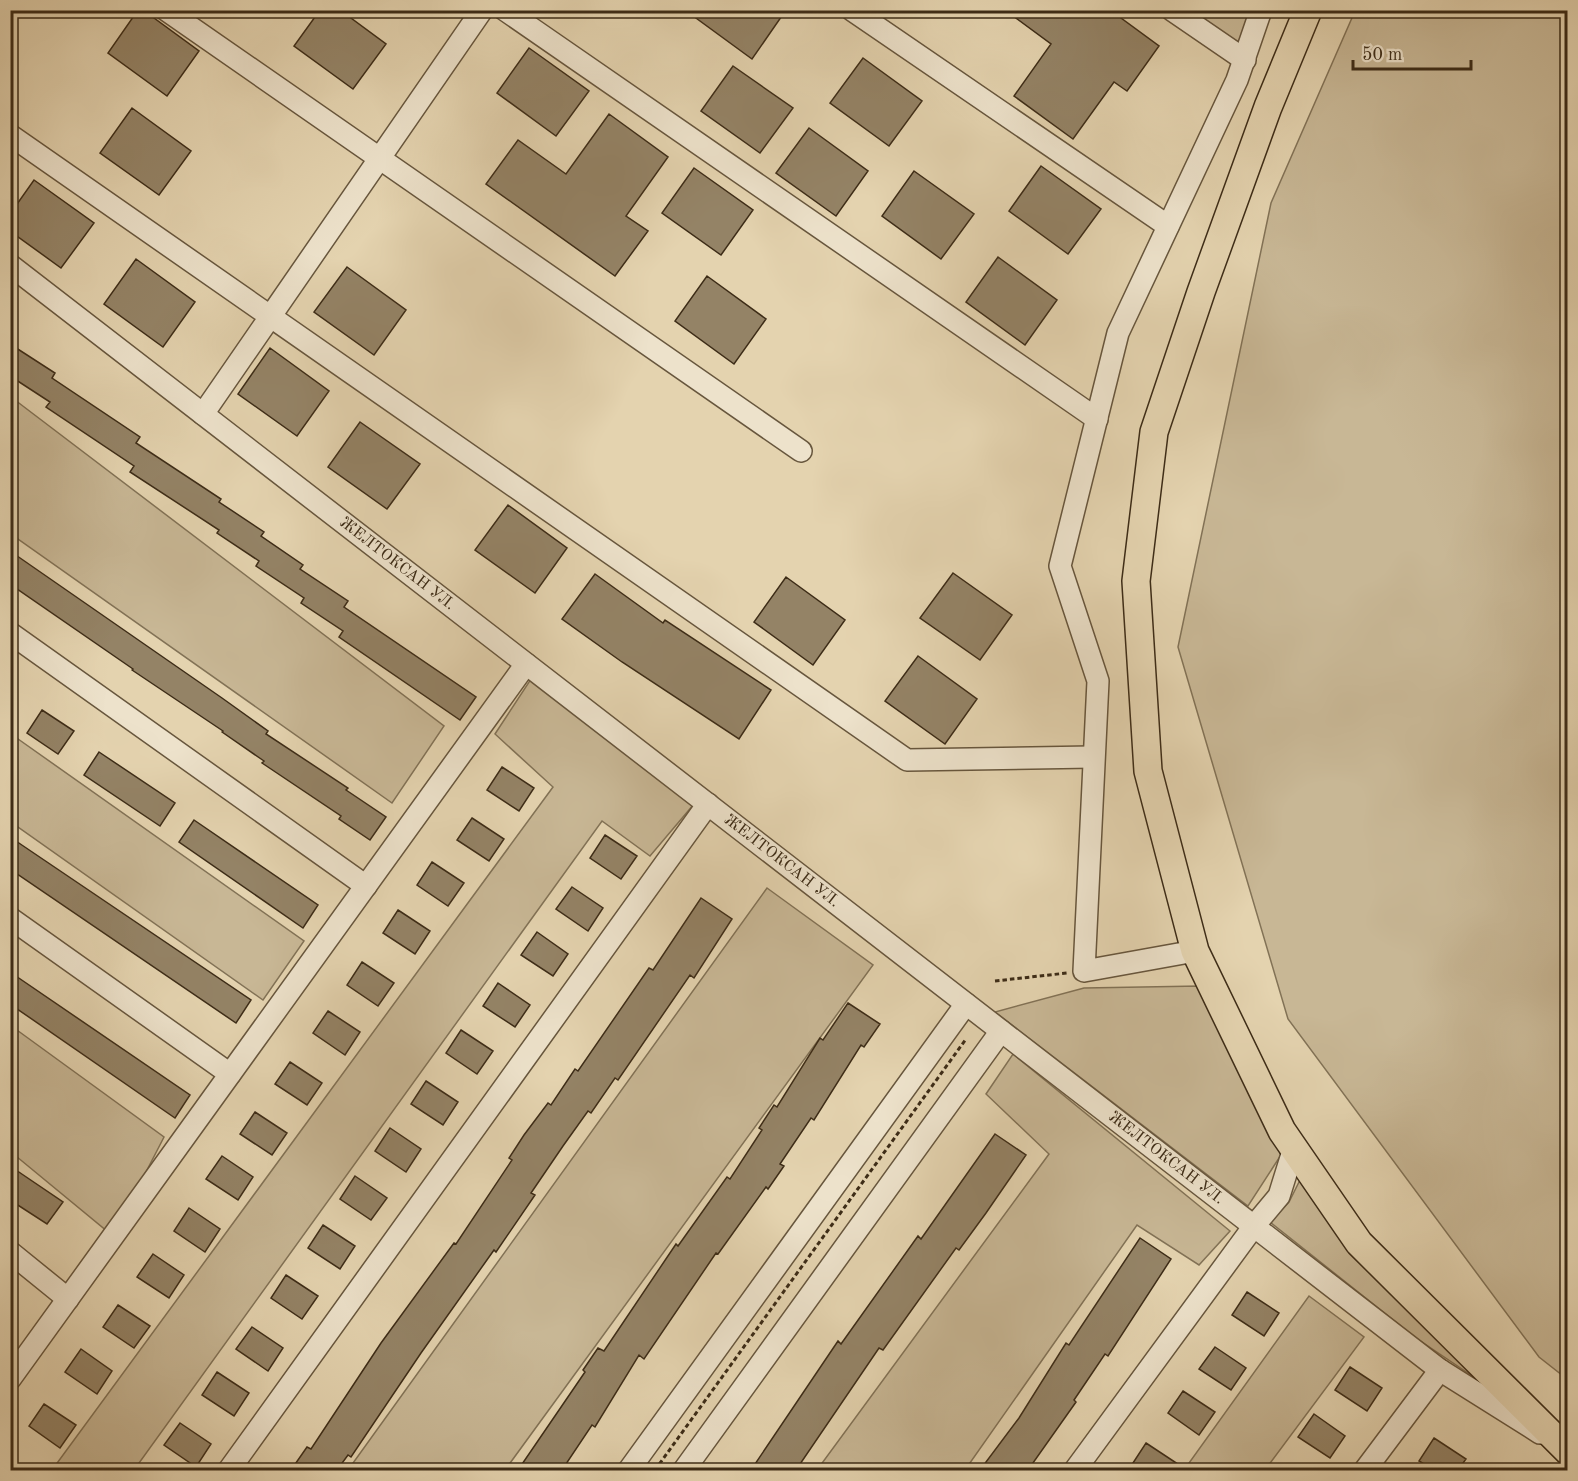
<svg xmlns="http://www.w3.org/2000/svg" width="1578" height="1481" viewBox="0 0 1578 1481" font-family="'Old Standard TT',serif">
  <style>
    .green { fill: #c8b795; stroke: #827256; stroke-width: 1.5 }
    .building { fill: #948366; stroke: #3d2c17; stroke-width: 1.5 }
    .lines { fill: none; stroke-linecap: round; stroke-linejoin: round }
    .minor-casing { stroke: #67563d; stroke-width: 24 }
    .major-casing { stroke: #3d2c17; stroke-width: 30 }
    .path { stroke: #3d2c17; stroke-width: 3; stroke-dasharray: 4.5 3; stroke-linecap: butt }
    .minor { stroke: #ede2cb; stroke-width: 21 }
    .major { stroke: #e4d3af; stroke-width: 27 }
    .labels { text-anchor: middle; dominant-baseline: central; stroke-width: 5; stroke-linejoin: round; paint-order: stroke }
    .street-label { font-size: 16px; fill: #3d2c17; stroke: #ede2cb }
  </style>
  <rect width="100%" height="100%" fill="#e4d3af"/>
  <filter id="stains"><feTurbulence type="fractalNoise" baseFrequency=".00333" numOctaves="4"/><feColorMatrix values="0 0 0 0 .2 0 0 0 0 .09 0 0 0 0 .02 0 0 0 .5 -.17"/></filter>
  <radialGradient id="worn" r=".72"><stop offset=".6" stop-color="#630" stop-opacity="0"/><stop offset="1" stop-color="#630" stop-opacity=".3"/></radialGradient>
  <!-- green -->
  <path class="green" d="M1192 11H1253L1242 45Z
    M1355 11H1567V1379L1539 1357 1288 1019 1178 647 1271 203Z
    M11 397 444 726 392 803 11 534Z
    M531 679 694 804 650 856 602 821 134 1470H52L553 787 495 734Z
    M11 734 304 941 263 1000 11 822Z
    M767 888 873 965 505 1470H348Z
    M1200 986 1281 1155 1248 1206 995 1012 1084 988Z
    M10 1025 164 1137 113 1236 11 1152Z
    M1013 1054 1230 1231 1199 1265 1137 1225 965 1470H817L1049 1154 986 1094Z
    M1301 1178 1502 1396 1416 1338 1270 1222 1289 1202Z
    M1309 1296 1364 1337 1265 1470H1184Z"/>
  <!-- building -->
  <path class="building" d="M138 10H143L199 51 167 96 108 53Z
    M320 10H340L386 44 353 89 294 46Z
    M685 10H786L752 59Z
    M1005 10H1110L1159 46 1127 91 1114 82 1073 139 1014 96 1051 44Z
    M529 48 589 91 556 136 497 93Z
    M863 58 922 101 889 146 830 103Z
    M733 66 793 108 760 153 701 111Z
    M132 108 191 151 159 195 100 153Z
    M609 114 668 157 626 216 648 231 615 276 486 184 518 140 566 174Z
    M809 128 868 171 836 216 776 173Z
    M1041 166 1101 209 1068 254 1009 211Z
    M694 168 753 210 721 255 662 213Z
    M914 171 974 214 941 259 882 216Z
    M34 180 94 223 61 268 10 231V214Z
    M998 257 1057 300 1025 345 966 302Z
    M136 259 195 302 163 347 104 304Z
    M347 267 406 310 374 355 314 312Z
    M707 276 766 319 734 364 675 321Z
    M10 344 55 373 52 378 140 437 136 443 221 499 219 502 264 532 261 536 303 565 300 569 348 601 344 607 476 697 460 720 339 637 343 631 301 603 304 598 256 566 259 561 217 533 219 530 130 472 134 466 46 407 50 402 10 376Z
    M270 348 329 391 297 436 238 394Z
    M360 422 420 464 387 509 328 467Z
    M508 505 567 548 535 593 475 550Z
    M10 551 222 698 268 731 266 734 348 788 346 790 386 817 370 840 339 819 341 816 262 763 264 761 222 732 223 731 132 670 133 669 10 584Z
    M953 573 1012 615 980 660 920 618Z
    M595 574 663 623 665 620 771 690 739 739 622 662 562 619Z
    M786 577 845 620 813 665 754 622Z
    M918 656 977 699 945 744 885 701Z
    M42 710 74 731 58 754 27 733Z
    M99 752 175 803 160 826 84 775Z
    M502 767 534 788 519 811 487 790Z
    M472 818 504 839 489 861 457 840Z
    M194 820 318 905 303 928 179 842Z
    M605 835 637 856 621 879 590 858Z
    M10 837 251 1000 236 1023 10 869Z
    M432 862 464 883 448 906 417 885Z
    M572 887 603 908 588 931 556 909Z
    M701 898 732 919 694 978 690 975 618 1080 615 1078 591 1113 588 1111 563 1146 531 1193 535 1195 496 1252 494 1250 421 1353 351 1457 348 1455 337 1470H291L307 1447 311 1449 381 1343 454 1243 456 1244 512 1160 509 1158 524 1135 548 1103 551 1105 575 1069 578 1071 649 968 653 970Z
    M398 910 430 931 415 954 383 933Z
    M537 932 568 954 553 976 521 955Z
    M362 962 394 983 378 1006 347 985Z
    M10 972 190 1095 175 1118 10 1004Z
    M498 983 530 1005 515 1027 483 1006Z
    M848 1003 880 1024 864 1047 861 1045 814 1120 811 1118 780 1164 784 1166 768 1189 766 1187 718 1254 716 1253 644 1359 639 1355 595 1427 592 1425 562 1470H518L585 1372 583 1370 598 1348 604 1351 676 1244 678 1246 727 1177 730 1179 762 1130 759 1128 774 1105 777 1107 820 1038 823 1040Z
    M328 1011 360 1032 345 1055 313 1033Z
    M461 1030 493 1051 477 1074 446 1053Z
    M290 1062 322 1083 307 1105 275 1084Z
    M426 1081 458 1102 443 1125 411 1104Z
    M255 1112 287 1133 272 1155 240 1134Z
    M390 1128 421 1149 406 1172 375 1151Z
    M995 1134 1026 1155 986 1213 959 1250 956 1248 883 1350 879 1348 796 1470H751L838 1341 841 1344 918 1236 921 1239Z
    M222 1156 253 1177 238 1200 206 1179Z
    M10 1166 63 1202 47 1224 10 1200Z
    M355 1176 387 1198 371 1220 340 1199Z
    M189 1208 220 1229 205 1252 174 1231Z
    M323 1225 355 1246 340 1269 308 1248Z
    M1140 1238 1171 1259 1108 1356 1105 1354 1074 1400 1076 1402 1028 1470H980L1019 1418 1066 1343 1069 1345Z
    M153 1254 184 1275 169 1298 137 1277Z
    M286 1275 318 1296 302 1319 271 1298Z
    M1247 1292 1279 1313 1264 1336 1232 1315Z
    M118 1305 150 1326 134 1348 103 1327Z
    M252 1327 283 1348 268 1371 236 1349Z
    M1215 1347 1246 1368 1231 1390 1199 1369Z
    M81 1349 112 1371 97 1394 65 1372Z
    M1350 1367 1382 1388 1367 1411 1335 1390Z
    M217 1372 249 1393 234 1416 202 1395Z
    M1183 1391 1215 1412 1199 1435 1168 1413Z
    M44 1404 76 1425 60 1448 29 1426Z
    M1314 1414 1345 1436 1330 1458 1298 1437Z
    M180 1423 211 1444 196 1467 164 1445Z
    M1434 1438 1466 1459 1458 1470H1434L1419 1461Z
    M1146 1443 1187 1470H1138L1131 1466Z"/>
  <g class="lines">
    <!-- minor casing -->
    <g class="minor-casing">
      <g id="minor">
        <path d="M166 10 801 451"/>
        <path d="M505 10 1097 419"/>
        <path d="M852 10 1168 226"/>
        <path d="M1172 10 1245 60"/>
        <path d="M10 135 907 760 1092 757"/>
        <path id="s1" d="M10 265 1440 1370 1540 1433"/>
        <path d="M203 414 482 10"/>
        <path d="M10 633 366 886"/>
        <path d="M10 918 230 1074"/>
        <path d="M1195 951 1084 971 1098 681 1060 566 1118 333 1237 80 1261 10"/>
        <path d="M10 1252 68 1299"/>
        <path d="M10 1379 526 664"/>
        <path d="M229 1470 708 804"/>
        <path d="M629 1470 966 1004"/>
        <path d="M684 1470 1001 1031"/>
        <path d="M1075 1470 1254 1226 1279 1196 1294 1148"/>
        <path d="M1365 1470 1440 1370"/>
      </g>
    </g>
    <!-- major casing -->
    <g class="major-casing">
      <path id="major" d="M1308 10 1268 107 1201 292 1154 432 1136 581 1148 771 1195 951 1282 1131 1359 1243 1568 1451"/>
    </g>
    <!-- path -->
    <path class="path" d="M995 981 1067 973
      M655 1470 966 1039"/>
    <!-- minor -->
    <use href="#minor" class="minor"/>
    <!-- major -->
    <use href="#major" class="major"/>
  </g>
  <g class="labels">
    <!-- street labels -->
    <g class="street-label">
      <text stroke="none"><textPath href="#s1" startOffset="489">ЖЕЛТОКСАН УЛ.</textPath></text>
      <text stroke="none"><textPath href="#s1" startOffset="975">ЖЕЛТОКСАН УЛ.</textPath></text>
      <text stroke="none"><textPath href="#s1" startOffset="1461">ЖЕЛТОКСАН УЛ.</textPath></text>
    </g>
  </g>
  <!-- margin -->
  <rect width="1578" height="1481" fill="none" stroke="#e4d3af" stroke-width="36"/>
  <rect x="12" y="12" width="1554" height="1457" fill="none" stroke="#3d2c17" stroke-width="3"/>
  <rect x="18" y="18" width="1542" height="1445" fill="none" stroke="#3d2c17" stroke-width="1.5"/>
  <!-- scale -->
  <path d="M1353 60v9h118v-9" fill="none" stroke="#3d2c17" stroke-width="3"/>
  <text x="1362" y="60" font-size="18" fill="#3d2c17" stroke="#ede2cb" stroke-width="4.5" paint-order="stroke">50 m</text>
  <rect width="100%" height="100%" filter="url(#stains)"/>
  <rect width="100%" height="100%" fill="url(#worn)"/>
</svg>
